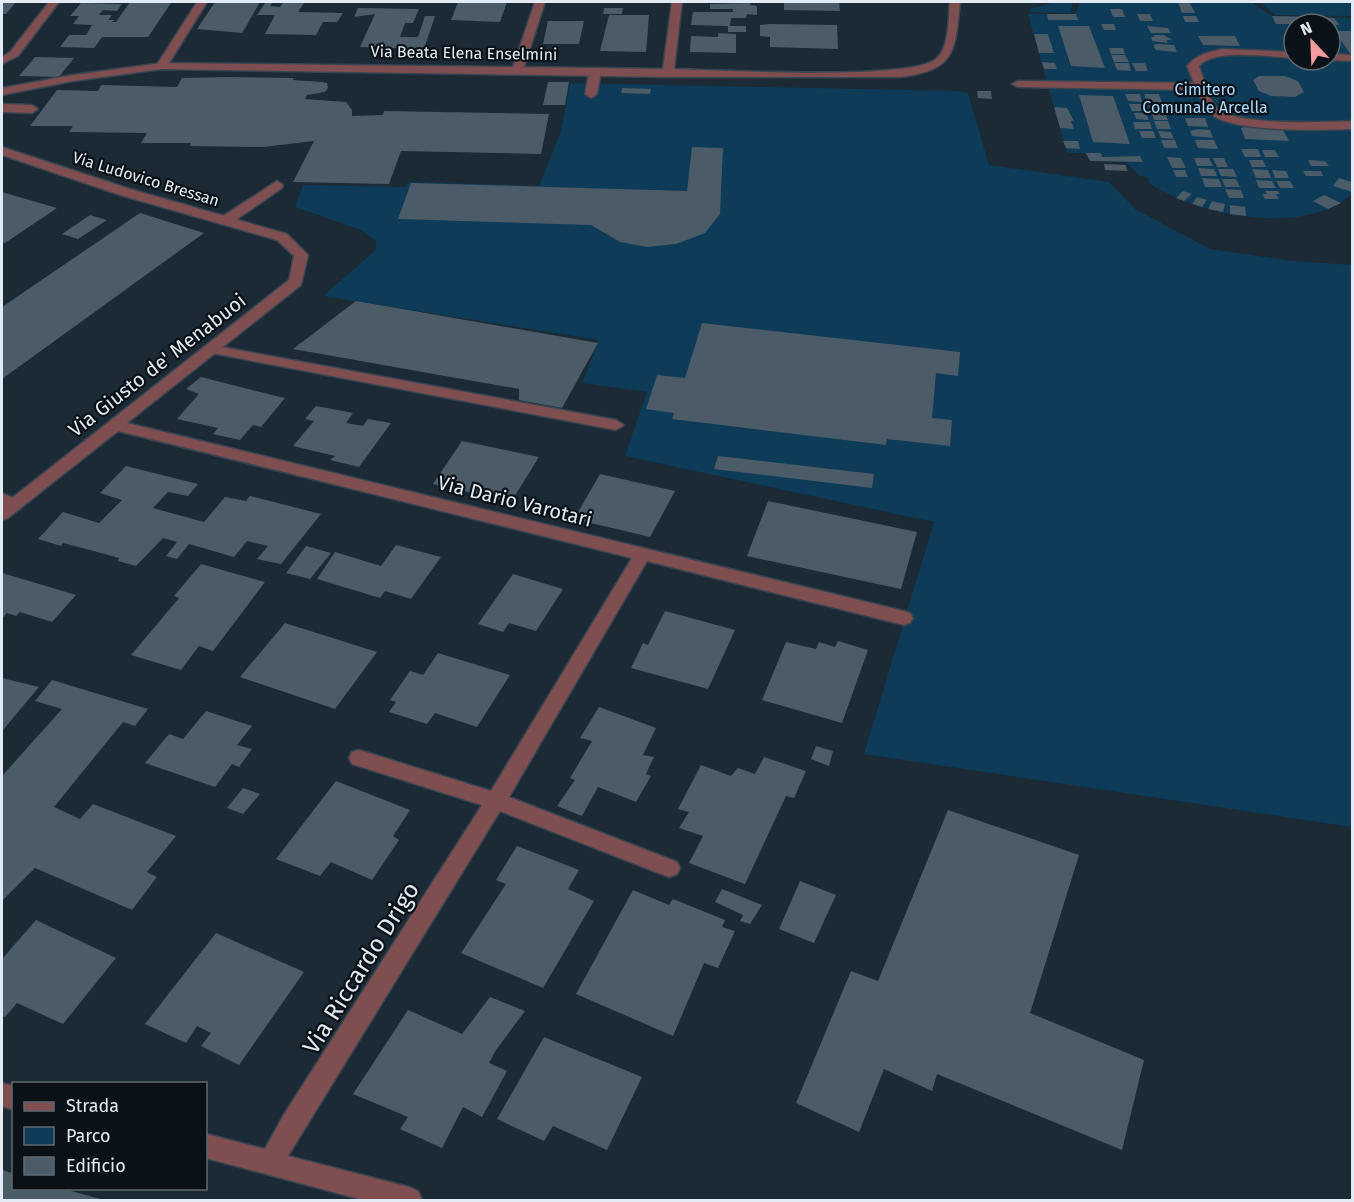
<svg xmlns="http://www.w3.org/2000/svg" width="1354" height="1202" viewBox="0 0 1354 1202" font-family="'Fira Sans',sans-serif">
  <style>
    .green { fill: #0d3b58; fill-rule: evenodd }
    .building { fill: #4b5b68 }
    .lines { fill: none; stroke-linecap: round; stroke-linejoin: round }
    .lane-casing { stroke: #374550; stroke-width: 3 }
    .street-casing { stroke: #374550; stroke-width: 3 }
    .lane { fill: #7e4e50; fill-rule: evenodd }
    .street { fill: #7e4e50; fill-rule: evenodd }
    .labels { text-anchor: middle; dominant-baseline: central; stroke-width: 4.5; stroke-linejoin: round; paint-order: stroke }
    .far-street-label { font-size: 16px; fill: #e2ebf3; stroke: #0b1217 }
    .far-park-label { font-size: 16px; fill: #abdafd; stroke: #0b1217 }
    .street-label { font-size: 20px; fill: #e2ebf3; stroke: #0b1217 }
    .near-street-label { font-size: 24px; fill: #e2ebf3; stroke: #0b1217 }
  </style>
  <rect width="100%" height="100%" fill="#1b2a35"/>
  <!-- green -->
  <path class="green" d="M1055 2H1075L1072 4 1071 13 1031 12 1030 9Z
    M1080 2H1251L1272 16 1352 18V194C1304 237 1200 216 1150 184L1148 177 1140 176 1126 162 1090 161 1085 153H1067L1028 14H1075ZM1294 24H1330V60H1294Z
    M1259 2H1352V16L1275 15Z
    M570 83 958 91 968 93 989 165 1109 182 1135 209 1210 249 1293 261 1352 265V827L864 754 934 522 625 456 647 392 582 383 599 340 323 296 376 250V241L361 230 295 207 303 185 406 187 409 182 539 186 561 131Z"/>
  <!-- building -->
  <path class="building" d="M2 2H16L6 14H2Z
    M130 2 171 3 148 37H102L94 48 60 47 69 35H86L92 25 73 24 79 16H70L81 3 122 4 117 11 103 10 99 15H112L108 20H114L112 22H116Z
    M215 2H260L242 33 197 29Z
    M266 2H273L270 6 280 7 283 2 304 3 298 12 343 13 337 22H323L316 35 265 34 275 15H257Z
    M458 2H507L500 22 451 20Z
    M784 2H839L840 11 784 10Z
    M1178 2 1190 3 1195 13H1182Z
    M750 3V5L757 6V15L747 14 746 18H731L730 26H746V32H728V26L691 25 693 12H733V9H710V4Z
    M358 8 419 9 413 23H405L400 37H418L425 16H435L424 49 360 47 375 14 354 17Z
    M604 8H623L622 14H603Z
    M1110 9H1122L1125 17H1113Z
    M1047 14H1076L1078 20H1048Z
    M1137 14H1150L1153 21H1140Z
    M609 15H649L646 52 600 51Z
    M1183 16H1196L1199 22H1185Z
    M1272 16 1311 17 1316 24H1276Z
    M1319 17 1334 18 1340 25 1323 24Z
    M548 21H584L579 44H543Z
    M769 24 837 25 838 49 770 47V37L760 36V25Z
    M1101 24H1114L1116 30H1104Z
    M1058 26H1089L1105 68 1071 66Z
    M1147 26 1168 28 1171 33H1151Z
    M1335 31H1352V57Z
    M718 33 736 34V53L690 52 691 36 718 37Z
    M1034 34H1048L1054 53H1039Z
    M1153 35H1164L1172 40H1167L1168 43 1152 41 1151 37H1155Z
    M1198 36H1235L1240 46 1203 45Z
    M1157 44 1174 45 1177 52 1156 50 1153 45Z
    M1109 48H1123L1125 54H1111Z
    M1111 55H1125L1129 62H1114Z
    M35 57 74 58 59 77 19 76Z
    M1042 62 1055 63 1057 69H1044Z
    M1114 63H1129L1131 71 1117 70Z
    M1132 63H1145L1148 71H1136Z
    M1259 76H1285L1298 81 1304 92 1295 97 1271 96 1259 91 1253 80Z
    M229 77 294 78 293 80 322 82 327 83 328 88 325 92 307 95 305 99 346 102 352 110V116L383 115 384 111 549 114 541 154 401 151 389 184 293 182 314 141 263 147 190 146 191 143H141L147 133 69 132 73 126H30L57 90 98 91 101 85 177 87 182 78Z
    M548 82H569L565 105H543Z
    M622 88 651 89 650 94 621 93Z
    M977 91H991L992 99 978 98Z
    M1125 94H1140L1142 102 1128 101Z
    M1144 94H1159L1162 102H1147Z
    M1079 95 1113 96 1130 144 1093 142Z
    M1129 104H1143L1146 111H1132Z
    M1148 104 1160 105 1163 111H1150Z
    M1054 107 1067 108 1074 121H1071L1074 129 1060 128Z
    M1134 113H1146L1149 120 1136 119Z
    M1151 113H1165L1168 120H1154Z
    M1185 118H1205L1208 127 1188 126Z
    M1154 121H1168L1171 129H1157Z
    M1133 122H1150L1152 129H1135Z
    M1245 127 1282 128 1289 141 1245 139 1241 128Z
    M1198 129 1210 130 1213 138 1192 136 1190 131Z
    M1139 131H1153L1156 138H1142Z
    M1158 131 1171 132 1174 139 1161 138Z
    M1161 140H1175L1178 148H1164Z
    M1195 140H1214L1218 149 1198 148Z
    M1063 141H1078L1080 149 1066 148Z
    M692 147 723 148 720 214 705 233 676 244 647 247 620 242 591 225 398 219 411 183 687 191Z
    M1241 149H1258L1261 157H1245Z
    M1262 150H1275L1279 157H1265Z
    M1086 153H1101L1102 157 1140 156 1143 162 1090 161Z
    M1167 157 1181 158 1186 168H1172Z
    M1194 158H1209L1213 166H1197Z
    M1213 158H1224L1228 167H1217Z
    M1249 160H1263L1266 167H1252Z
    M1308 160 1325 161 1329 166H1311Z
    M1104 164 1126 165 1127 171 1105 170Z
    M1198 168 1214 169 1217 176H1201Z
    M1218 169H1233L1237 177 1221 176Z
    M1252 169 1268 170 1271 178H1256Z
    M1173 170H1185L1188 177H1176Z
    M1272 170 1286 171 1289 178H1275Z
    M1303 171H1321L1323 176H1306Z
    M1202 178 1219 179 1222 187H1205Z
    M1339 178 1352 182V192L1333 186Z
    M1222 179H1236L1240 187H1225Z
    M1256 180 1272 181 1276 188H1259Z
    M1276 181H1290L1294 188H1280Z
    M1225 189 1241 190 1244 198H1229Z
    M1183 191 1192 194 1184 201 1176 198Z
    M1265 191H1278L1280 194H1276L1279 199H1265L1262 194H1267Z
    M2 192 57 208 5 243 2 242Z
    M1324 195 1341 203 1328 209 1313 201Z
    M1197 197 1207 200 1202 207 1192 204Z
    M1212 201 1225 204 1223 212 1208 209Z
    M1230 205 1245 207 1246 216 1230 214Z
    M140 213 204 233 2 379V307Z
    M90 215 107 220 78 239 62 234Z
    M356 301 391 307 598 343 562 408 519 400V389L293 349Z
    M702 323 960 352 958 376 936 373 932 418 952 420 950 446 887 439 886 445 672 419 674 413 646 409 657 375 685 378Z
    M201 377 276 396 285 398 261 427 253 425 240 440 213 434 218 428 177 419 199 394 186 389Z
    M316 406 353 413 346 423 363 426 368 419 391 423 359 467 330 460 335 456 293 446 314 421 305 419Z
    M462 441 539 457 511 502 433 484Z
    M718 456 874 474 872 488 714 469Z
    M126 466 198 484 188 496 168 492 153 508 204 522 225 497 246 501 250 496 321 514 281 564 257 559 268 546 247 541 234 557 189 544 177 559 166 556 177 542 163 538 136 566 118 561 119 558 90 550 63 543 61 546 38 539 63 512 99 523 122 500 100 493Z
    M600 474 675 491 650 537 574 519Z
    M768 501 917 532 901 589 747 556Z
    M396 545 441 557 411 599 385 591 380 598 317 579 335 552 381 566Z
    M306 546 331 553 310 579 286 573Z
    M201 564 265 582 213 651 199 646 181 670 131 655 179 598 174 596Z
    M2 573 56 589 76 595 52 622 20 612 16 616 7 613 2 619Z
    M513 574 563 589 536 631 509 623 503 632 478 624Z
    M665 611 735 630 708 689 631 668 643 643 648 645Z
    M285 623 377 652 335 709 240 677Z
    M838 641 868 650 842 723 762 700 786 642 816 649 819 642 835 647Z
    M438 653 510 675 477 727 435 713 427 724 389 712 396 702 390 700 410 671 423 675Z
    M2 678 39 687 3 730H2Z
    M52 680 148 709 135 726 123 722 54 807 80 819 93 804 176 836 147 872 157 877 132 910 35 868 2 901V776L62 709 35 701Z
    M599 707 656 728 643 755 654 757 646 774 651 776 636 802 598 787 582 816 557 806 575 780 570 778 592 741 580 738Z
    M206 711 252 726 237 745 252 749 239 767 232 764 215 787 145 763 169 734 183 739Z
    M816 746 833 751 829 766 811 759Z
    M764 757 806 771 794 798 786 796 745 884 689 863 703 836 679 828 689 812 678 809 701 765 731 776 738 768 755 774Z
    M336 781 410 810 393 836 399 840 372 880 331 862 320 876 276 859Z
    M243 788 260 794 243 814 227 808Z
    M948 810 1079 855 1030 1013 1144 1060 1122 1150 937 1074 932 1091 884 1069 859 1132 796 1103 851 971 878 981Z
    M517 846 579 870 568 889 594 901 543 988 461 953 506 884 496 880Z
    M800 881 836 895 814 943 779 929Z
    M722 889 762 905 750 924 740 921 743 915 715 902Z
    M633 890 669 905 673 899 725 920 722 927 735 931 718 968 704 963 673 1036 576 994Z
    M36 920 116 958 63 1024 17 1003 5 1017 2 1016V959Z
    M216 933 304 972 239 1065 201 1046 211 1033 197 1026 186 1043 145 1024Z
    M490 997 525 1011 496 1050 489 1063 507 1071 482 1117 463 1107 442 1148 400 1129 408 1117 353 1094 408 1010 462 1034Z
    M544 1037 642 1077 607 1150 553 1126 544 1141 497 1119Z
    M3 1170 14 1174V1188H60L104 1200H2Z"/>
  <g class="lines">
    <!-- lane casing -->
    <g class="lane-casing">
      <path id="lane" d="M197 2H207L166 68H158L156 66Z
        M595 69 601 72 597 94 591 98 585 94 589 72Z
        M2 104 32 105 38 109 32 113 2 112Z
        M277 181 283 185 282 188 230 224H220L218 221 220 218Z
        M211 345 616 420 624 425 616 430 206 352 204 349Z
        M2 493 20 501 22 505 20 509 14 511 2 506Z"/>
    </g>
    <!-- street casing -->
    <g class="street-casing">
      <path id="street" d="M49 2H59L18 56 2 64V57L10 52Z
        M535 2H545L524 67 663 69 672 2H682L674 69C719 70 909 81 936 59 950 47 948 19 950 2H960C955 51 956 70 901 77H668L162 69 73 81 2 95V88L73 75 162 63 513 67Z
        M1223 49 1294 52V58C1270 57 1215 48 1199 66 1204 79 1208 100 1218 109 1239 126 1324 122 1352 121V129C1321 130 1234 133 1211 114 1204 109 1200 98 1197 90L1018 87 1012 84 1018 81 1194 83 1187 66C1197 54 1208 52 1223 49Z
        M1330 54 1352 55V61L1328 60Z
        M2 147 130 189 287 234 308 255 301 285 127 423 904 611 910 613 913 618 910 623 904 625 647 561 509 797 677 862 680 868 677 874 669 877 661 874 500 811 288 1156 409 1187 418 1191 422 1200H363L206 1158V1134L265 1149 283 1116 482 805 352 764 349 758 352 752 359 750 491 791 632 558 118 431 8 518 2 520V506L289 280 294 256 277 240 120 195 2 155Z
        M2 1083 14 1086V1110L2 1106Z"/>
    </g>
    <!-- lane -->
    <use href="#lane" class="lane"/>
    <!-- street -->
    <use href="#street" class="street"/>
  </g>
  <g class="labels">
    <!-- far-street labels -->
    <g class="far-street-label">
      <text transform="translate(464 53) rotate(1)">Via Beata Elena Enselmini</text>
      <text transform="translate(146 179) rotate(17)">Via Ludovico Bressan</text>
    </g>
    <!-- far-park labels -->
    <g class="far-park-label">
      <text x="1205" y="89">Cimitero<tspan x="1205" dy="18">Comunale Arcella</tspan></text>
    </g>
    <!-- street labels -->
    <g class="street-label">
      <text transform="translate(157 365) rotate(-38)">Via Giusto de' Menabuoi</text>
      <text transform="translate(515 501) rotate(14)">Via Dario Varotari</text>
    </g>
    <!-- near-street labels -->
    <g class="near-street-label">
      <text transform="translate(361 968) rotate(-58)">Via Riccardo Drigo</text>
    </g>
  </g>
  <!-- border -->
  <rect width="1354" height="1202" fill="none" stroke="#e2ebf3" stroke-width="6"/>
  <!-- legend -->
  <rect x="12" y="1082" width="195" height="108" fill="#0b1217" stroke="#61696f" stroke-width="1.5"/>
  <rect x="24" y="1102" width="30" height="9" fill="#7e4e50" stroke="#61696f" stroke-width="1.5"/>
  <text x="66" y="1112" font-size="18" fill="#e2ebf3">Strada</text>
  <rect x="24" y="1127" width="30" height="18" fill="#0d3b58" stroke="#61696f" stroke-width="1.5"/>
  <text x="66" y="1142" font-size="18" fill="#e2ebf3">Parco</text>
  <rect x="24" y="1157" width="30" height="18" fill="#4b5b68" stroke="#61696f" stroke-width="1.5"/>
  <text x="66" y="1172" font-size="18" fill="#e2ebf3">Edificio</text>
  <!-- north arrow -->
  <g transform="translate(1312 42) rotate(337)"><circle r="28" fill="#0b1217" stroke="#61696f" stroke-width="1.5"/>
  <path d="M0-4.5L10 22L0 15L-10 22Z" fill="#f59b9e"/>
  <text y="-9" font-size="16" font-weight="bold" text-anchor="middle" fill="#e2ebf3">N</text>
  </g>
</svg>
